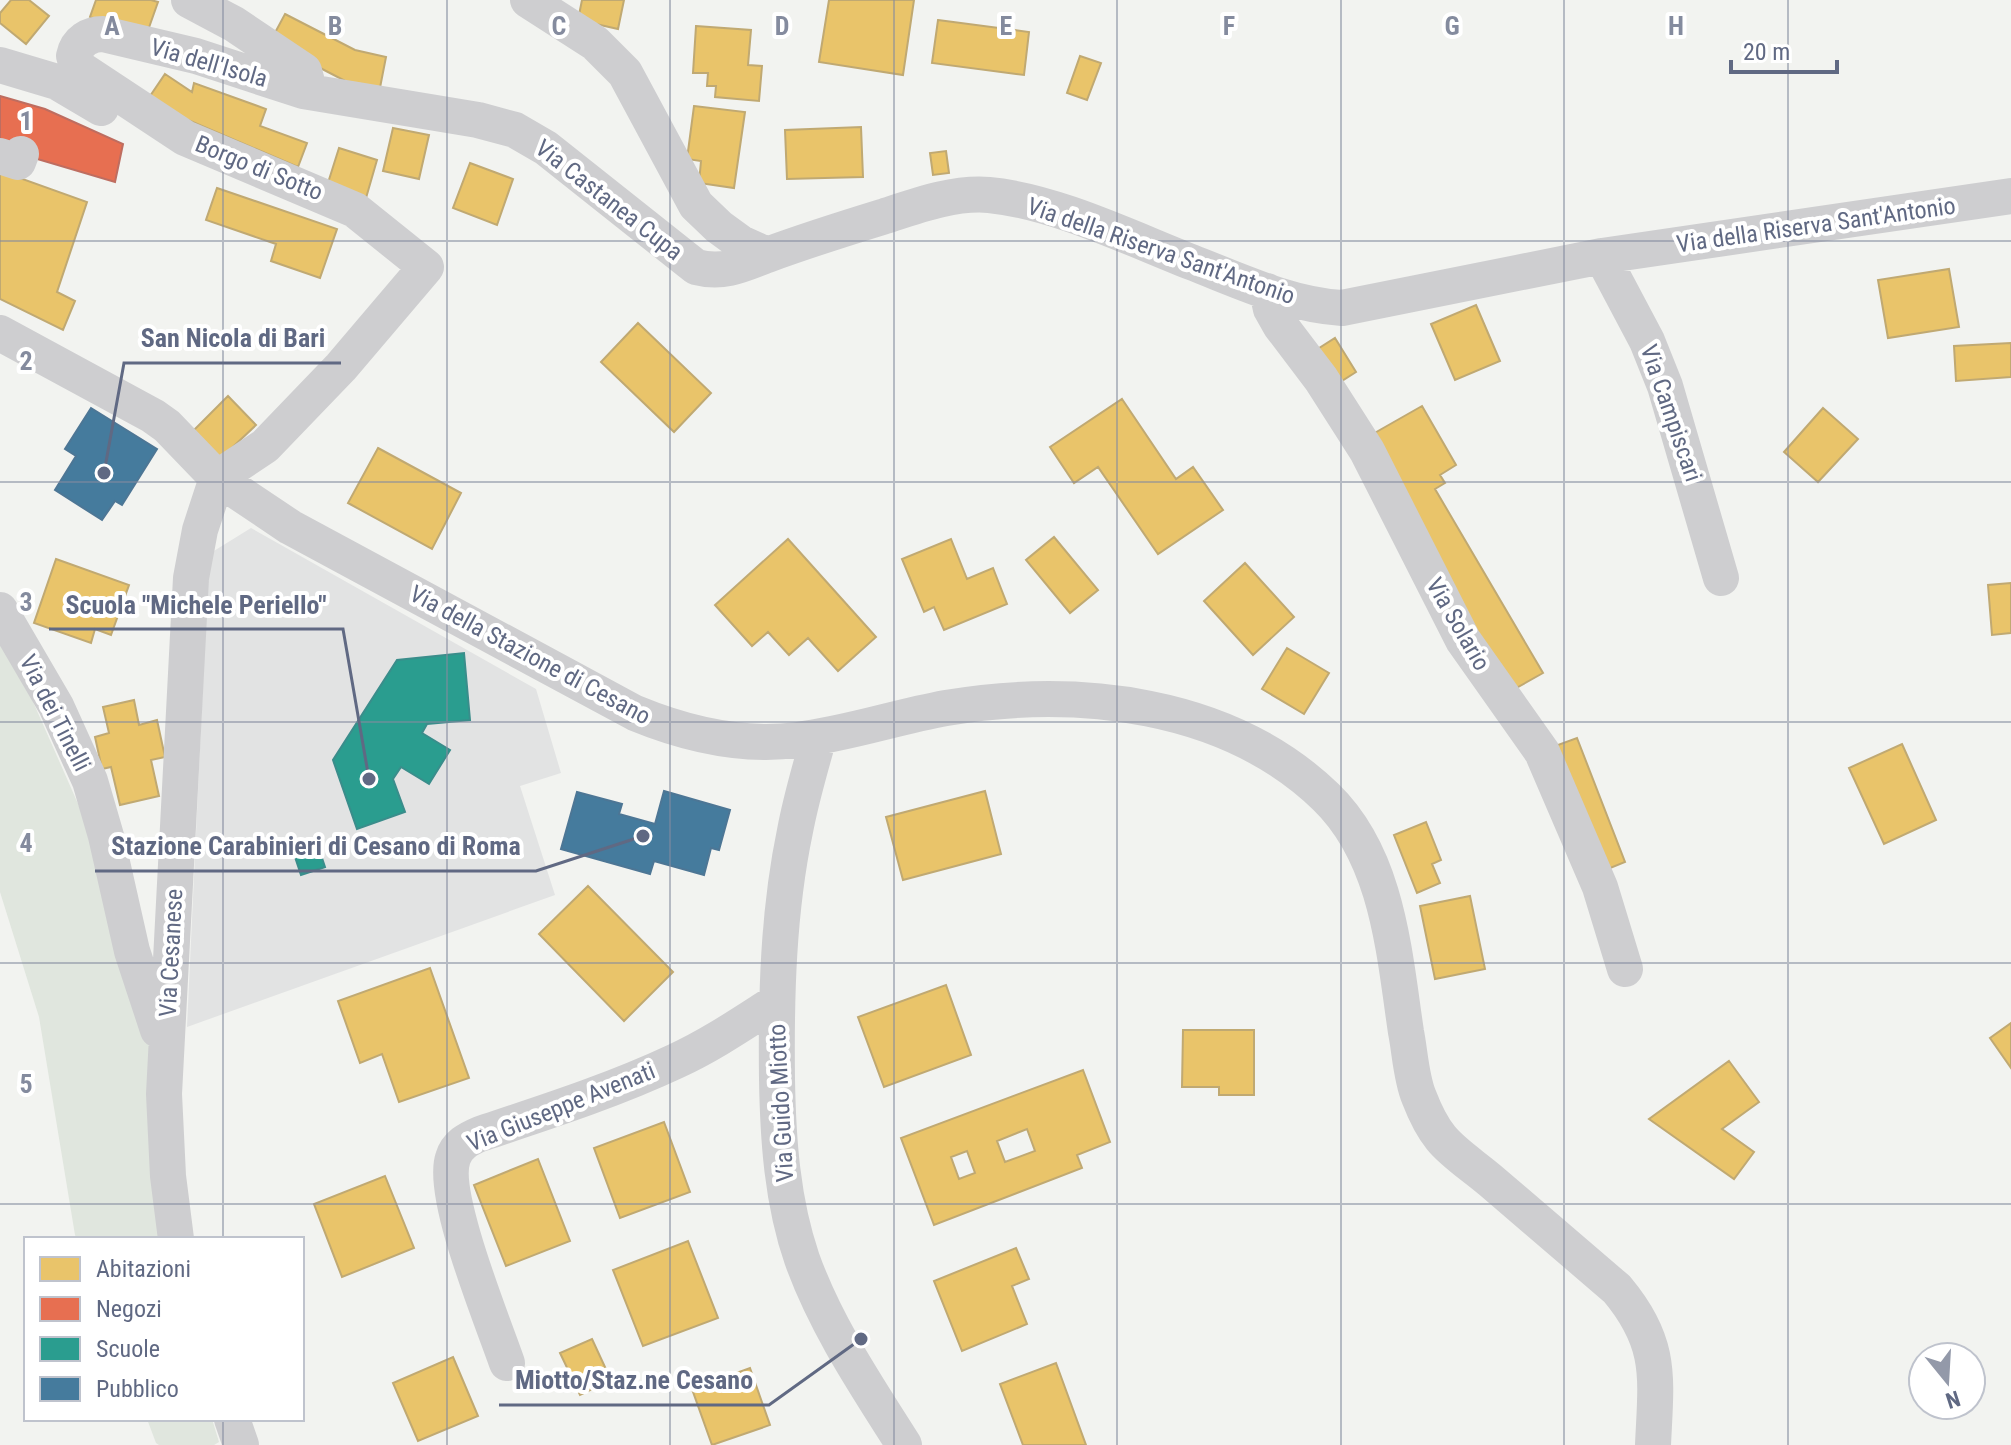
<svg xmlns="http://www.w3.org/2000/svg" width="2011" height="1445" viewBox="0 0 2011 1445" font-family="'Roboto Condensed',sans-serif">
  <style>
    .built { fill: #e2e3e3 }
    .green { fill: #e0e6de }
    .homes { fill: #e9c46a; stroke: #c0a972; stroke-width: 2; fill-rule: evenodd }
    .shops { fill: #e76f51; stroke: #be6d60; stroke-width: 2 }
    .schools { fill: #2a9d8f; stroke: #3a8d8b; stroke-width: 2 }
    .public { fill: #457b9d; stroke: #4d7695; stroke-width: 2 }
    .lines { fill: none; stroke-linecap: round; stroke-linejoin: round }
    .minor { stroke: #ceced0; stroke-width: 36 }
    .grid { fill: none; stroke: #848b9e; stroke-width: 2; stroke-opacity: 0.55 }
    .labels { text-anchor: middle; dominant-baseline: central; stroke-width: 8; stroke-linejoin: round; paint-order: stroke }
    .street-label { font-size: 24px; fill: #606983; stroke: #fff }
    .grid-label { font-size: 26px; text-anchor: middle; font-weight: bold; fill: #848b9e; stroke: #fff; stroke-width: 8; stroke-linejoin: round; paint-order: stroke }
    .leader { fill: none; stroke: #606983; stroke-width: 3 }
    .callout-dot { fill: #606983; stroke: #fff; stroke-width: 3 }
    .callout-label { font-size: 26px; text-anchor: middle; font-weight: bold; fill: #606983; stroke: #fff; stroke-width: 8; stroke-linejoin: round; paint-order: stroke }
  </style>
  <rect width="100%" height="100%" fill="#f2f3f0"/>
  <!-- built -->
  <path class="built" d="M251 528 536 689 561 773 520 786 555 895 187 1027 209 554Z"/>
  <!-- green -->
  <path class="green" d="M0 642 19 670 94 840 152 1052 164 1239H77L75 1235 39 1017 0 892Z
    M147 1419H212L219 1442 214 1445H159L156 1443Z"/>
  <!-- homes -->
  <path class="homes" d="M11 0H29L49 16 26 44 0 23V13Z
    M96 0H151L158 2 146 36 90 17Z
    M582 0H624L618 29 578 20Z
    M829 0H914L903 75 819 62Z
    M285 14 355 50 386 57 378 98 270 42Z
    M938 20 1029 32 1024 75 932 63Z
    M696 26 751 30 748 65 762 66 759 101 715 97 716 86H707L708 73H693Z
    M1080 56 1101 63 1087 100 1067 93Z
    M165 74 192 92 194 83 266 109 260 126 307 143 298 167 146 102Z
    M694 106 745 112 734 188 699 183 701 161 687 159Z
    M861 127 863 177 787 179 785 130Z
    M393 128 429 135 419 179 383 171Z
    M339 148 377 160 366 198 327 186Z
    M946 151 949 173 933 175 930 153Z
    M470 163 513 179 497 225 453 208Z
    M0 171 87 202 57 292 75 301 63 330 0 299Z
    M217 188 337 229 320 278 271 261 276 244 206 220Z
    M1949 269 1959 327 1888 338 1878 280Z
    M1476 305 1500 361 1455 380 1431 324Z
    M638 323 711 393 674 432 601 362Z
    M1335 338 1356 372 1337 384 1316 350Z
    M2011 343V377L1956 381 1954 346Z
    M228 396 256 425 217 462 190 434Z
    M1122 399 1176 479 1193 467 1223 510 1158 554 1098 467 1074 483 1050 447Z
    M1422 406 1456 465 1440 475 1445 483 1435 489 1543 673 1511 691 1364 439Z
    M1823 408 1858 439 1818 482 1784 452Z
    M378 448 461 493 432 549 348 503Z
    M1054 537 1098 590 1070 613 1026 560Z
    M788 539 876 637 838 671 808 638 789 655 768 632 752 646 715 605Z
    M951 539 967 579 993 568 1007 604 944 630 934 607 924 612 902 559Z
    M56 559 129 585 111 635 95 629 91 643 34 623Z
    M1245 563 1294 617 1253 655 1204 601Z
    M2011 583V633L1992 635 1988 585Z
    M1287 648 1329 673 1304 714 1262 689Z
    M134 700 139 725 157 720 165 757 151 760 159 796 120 805 111 767 102 769 95 737 109 733 103 707Z
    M1577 738 1625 862 1603 871 1555 746Z
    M1902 744 1936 820 1884 844 1849 768Z
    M985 791 1001 854 903 880 886 817Z
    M1426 822 1441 860 1432 864 1440 883 1417 893 1394 835Z
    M588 886 673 972 624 1021 539 934Z
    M1470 896 1485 969 1435 979 1420 906Z
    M430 968 469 1078 399 1102 382 1054 360 1063 338 1001Z
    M946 985 971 1055 884 1087 858 1017Z
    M2011 1023V1068L1990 1038Z
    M1183 1030H1254V1095H1219V1087H1182Z
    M1729 1061 1759 1102 1722 1129 1754 1152 1734 1179 1649 1119Z
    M1083 1070 1110 1142 1077 1155 1082 1168 934 1225 901 1138ZM1027 1129 1035 1151 1005 1162 997 1141ZM967 1151 975 1173 959 1179 951 1157Z
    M664 1122 690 1192 620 1218 594 1148Z
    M538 1159 570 1241 506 1266 474 1185Z
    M385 1176 414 1248 342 1277 314 1204Z
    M688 1241 718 1318 643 1346 613 1270Z
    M1016 1248 1029 1279 1012 1286 1027 1324 962 1351 934 1281Z
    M592 1339 611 1380 580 1395 560 1353Z
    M453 1357 478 1416 418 1441 393 1383Z
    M1056 1363 1086 1445H1023L1000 1384Z
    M750 1368 770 1425 712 1445 692 1389Z"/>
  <!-- shops -->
  <path class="shops" d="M0 96 45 109 123 144 115 182 0 148Z"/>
  <!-- schools -->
  <path class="schools" d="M464 653 470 720 427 724 422 733 450 750 429 784 401 767 393 779 405 812 357 829 333 760 397 660Z
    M316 840 325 867 301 875 292 848Z"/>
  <!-- public -->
  <path class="public" d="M91 408 157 449 122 505 115 501 102 520 55 490 76 456 65 449Z
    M664 791 730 810 719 850 711 848 704 875 654 861 650 874 561 849 577 792 622 804 619 814 655 824Z"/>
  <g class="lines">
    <!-- minor -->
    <path class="minor" d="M189 0 234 24 304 71 307 82 303 91 196 56 103 34C89 34 77 41 74 56L79 68 185 138 355 210 426 267 341 367 265 446 217 478
      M528 0 595 43 625 73 696 205 719 227 741 243 767 255C805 241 843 229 882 217 916 206 953 192 989 195 1054 201 1130 238 1191 262 1240 281 1290 305 1342 308L1602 256 2011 196
      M0 65 57 82 101 108
      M303 91 478 120 515 130 546 148 696 267C723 274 742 265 767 255
      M0 156 18 162 21 154
      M1602 256 1647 341 1665 386 1721 578
      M1267 291 1271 309 1280 325 1321 379 1367 451 1463 640 1542 752 1600 887 1625 969
      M0 333 153 416 167 426 217 478 290 527 635 713C686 734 742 747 797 740 847 734 896 717 946 708 1077 686 1228 702 1326 797 1388 857 1394 952 1406 1032 1410 1052 1411 1078 1419 1097 1424 1110 1432 1127 1441 1138 1454 1154 1475 1167 1491 1181 1533 1217 1575 1253 1617 1289 1663 1344 1656 1378 1653 1445
      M0 610 56 706 90 781 106 836 132 951 158 1030
      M819 737C810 768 801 799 795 831 778 912 776 997 777 1079 778 1139 782 1201 802 1259 826 1326 866 1385 904 1445
      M176 1239 168 1176 164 1094 191 578 200 530 217 478
      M507 1363C493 1322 440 1194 453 1158 457 1145 468 1139 480 1134 546 1112 612 1091 676 1061 711 1045 743 1023 776 1002
      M232 1419 241 1445"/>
  </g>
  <!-- grid -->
  <path class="grid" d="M223 0V1239M447 0V1445M670 0V1445M894 0V1445M1117 0V1445M1341 0V1445M1564 0V1445M1788 0V1445M0 241H2011M0 482H2011M0 722H2011M0 963H2011M0 1204H2011M223 1419V1445"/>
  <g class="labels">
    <!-- street labels -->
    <g class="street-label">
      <text transform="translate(209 63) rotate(16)">Via dell'Isola</text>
      <text transform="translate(259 168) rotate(22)">Borgo di Sotto</text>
      <text transform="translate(609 200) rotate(38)">Via Castanea Cupa</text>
      <text transform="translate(1816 225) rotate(-8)">Via della Riserva Sant'Antonio</text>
      <text transform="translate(1161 251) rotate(19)">Via della Riserva Sant'Antonio</text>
      <text transform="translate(1671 413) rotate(71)">Via Campiscari</text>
      <text transform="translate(1458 624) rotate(60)">Via Solario</text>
      <text transform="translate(530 655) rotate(28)">Via della Stazione di Cesano</text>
      <text transform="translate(55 713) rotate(63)">Via dei Tinelli</text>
      <text transform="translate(171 953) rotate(-87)">Via Cesanese</text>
      <text transform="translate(781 1103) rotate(-93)">Via Guido Miotto</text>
      <text transform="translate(561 1107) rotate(-22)">Via Giuseppe Avenati</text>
    </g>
  </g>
  <g class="grid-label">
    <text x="112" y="35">A</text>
    <text x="335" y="35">B</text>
    <text x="559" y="35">C</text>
    <text x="782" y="35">D</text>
    <text x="1006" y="35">E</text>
    <text x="1229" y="35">F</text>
    <text x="1452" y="35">G</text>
    <text x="1676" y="35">H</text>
    <text x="26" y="130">1</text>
    <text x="26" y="370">2</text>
    <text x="26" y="611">3</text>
    <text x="26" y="852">4</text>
    <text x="26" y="1093">5</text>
  </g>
  <!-- callouts -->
  <path class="leader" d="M104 473L124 363H341M369 779L343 629H49M643 836L536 871H95M861 1339L769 1405H499"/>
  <g class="callout-dot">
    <circle cx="104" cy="473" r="8"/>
    <circle cx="369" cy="779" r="8"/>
    <circle cx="643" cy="836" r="8"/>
    <circle cx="861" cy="1339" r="8"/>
  </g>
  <g class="callout-label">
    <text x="233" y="347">San Nicola di Bari</text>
    <text x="196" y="614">Scuola "Michele Periello"</text>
    <text x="316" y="855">Stazione Carabinieri di Cesano di Roma</text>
    <text x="634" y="1389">Miotto/Staz.ne Cesano</text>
  </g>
  <!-- legend -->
  <rect x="24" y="1237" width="280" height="184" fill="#ffffff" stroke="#bfc3cd" stroke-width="2"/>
  <rect x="40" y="1257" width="40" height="24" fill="#e9c46a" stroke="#bfc3cd" stroke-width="2"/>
  <text x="96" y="1277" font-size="24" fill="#606983">Abitazioni</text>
  <rect x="40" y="1297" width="40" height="24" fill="#e76f51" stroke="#bfc3cd" stroke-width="2"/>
  <text x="96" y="1317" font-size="24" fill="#606983">Negozi</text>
  <rect x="40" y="1337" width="40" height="24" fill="#2a9d8f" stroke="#bfc3cd" stroke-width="2"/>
  <text x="96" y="1357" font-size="24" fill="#606983">Scuole</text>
  <rect x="40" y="1377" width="40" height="24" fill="#457b9d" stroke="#bfc3cd" stroke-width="2"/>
  <text x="96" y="1397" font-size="24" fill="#606983">Pubblico</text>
  <!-- north arrow -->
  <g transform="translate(1947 1381) rotate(162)"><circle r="38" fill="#ffffff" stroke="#bfc3cd" stroke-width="2"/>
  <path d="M0-6L14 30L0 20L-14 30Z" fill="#9399a9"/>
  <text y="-12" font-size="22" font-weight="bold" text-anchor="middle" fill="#606983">N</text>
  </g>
  <!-- scale -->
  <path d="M1731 60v12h106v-12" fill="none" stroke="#606983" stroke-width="4"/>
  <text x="1743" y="60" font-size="24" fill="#606983" stroke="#ffffff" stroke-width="6" paint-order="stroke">20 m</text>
</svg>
